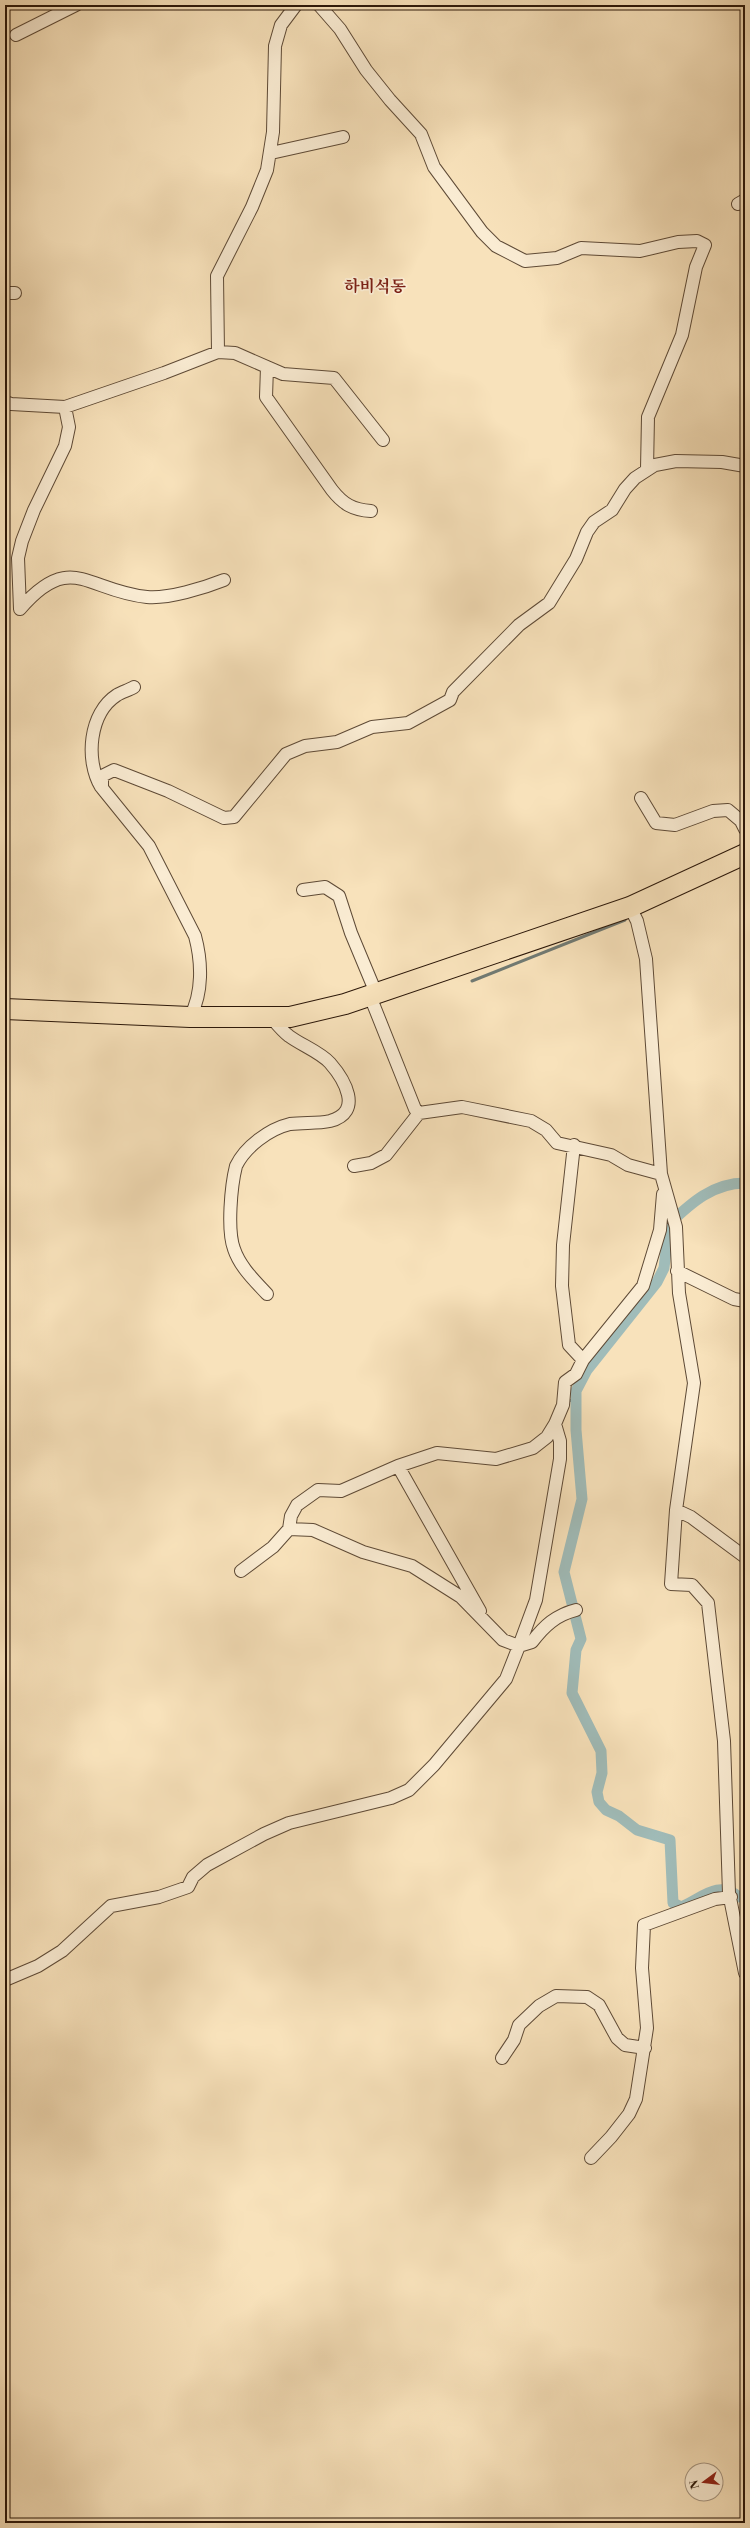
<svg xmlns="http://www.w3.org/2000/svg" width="750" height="2528" viewBox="0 0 750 2528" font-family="'Libre Bodoni','Noto Serif KR',serif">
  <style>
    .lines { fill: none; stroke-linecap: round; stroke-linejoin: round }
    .stream { stroke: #717a73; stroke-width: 3 }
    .canal { stroke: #a0bcb9; stroke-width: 11 }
    .street-casing { stroke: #5e4a36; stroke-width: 14 }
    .primary-casing { stroke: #2b1709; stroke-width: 22 }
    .street { stroke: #faecd3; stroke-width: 12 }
    .primary { stroke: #f8e2bb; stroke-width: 20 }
    .labels { text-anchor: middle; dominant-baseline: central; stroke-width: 3.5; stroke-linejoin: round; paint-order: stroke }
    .quarter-label { font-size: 16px; font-weight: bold; fill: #7a1f14; stroke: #faecd3 }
  </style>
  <rect width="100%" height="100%" fill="#f8e2bb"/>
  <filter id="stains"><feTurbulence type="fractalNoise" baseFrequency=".005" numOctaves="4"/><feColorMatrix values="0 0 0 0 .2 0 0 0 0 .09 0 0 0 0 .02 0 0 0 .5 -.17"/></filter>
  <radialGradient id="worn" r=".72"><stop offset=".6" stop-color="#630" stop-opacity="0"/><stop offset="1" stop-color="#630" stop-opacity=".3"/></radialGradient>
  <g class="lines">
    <!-- stream -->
    <path class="stream" d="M472 981 625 920
      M566 1401 575 1400
      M739 1897 745 1898"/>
    <!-- canal -->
    <path class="canal" d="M739 1897C718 1879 701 1899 681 1907L673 1903 670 1840 637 1830 619 1816 606 1810 599 1802 597 1792 602 1773 601 1751 572 1693 576 1650 581 1639 564 1572 582 1499 576 1430V1391L587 1370 657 1282 664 1268 669 1224C691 1203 713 1183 745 1183"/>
    <!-- street casing -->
    <g class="street-casing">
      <path id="street" d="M319 5 340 29 366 70 390 100 421 134 434 167 482 232 496 246 525 261 557 258 581 248 640 251 678 242 697 241 705 245 696 267 682 335 648 417 647 469
        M16 35 76 5
        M271 153 343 137
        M738 204 745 200
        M5 293H15
        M218 352 217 276 252 207 267 170 273 132 275 46 281 25 296 5
        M267 367 266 397 332 490C343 504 353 510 371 511
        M5 402 11 404 65 407 164 373 218 352 235 353 283 374 334 378 383 440
        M20 609C71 550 87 591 147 597 168 599 204 588 224 580
        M20 609 18 558 22 541 34 510 65 446 69 427 65 407
        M101 787C85 760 89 713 117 695 122 692 129 690 134 687
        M641 798 656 823 675 825 713 811 728 810 741 821 745 829
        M303 890 325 887 339 896 351 933 376 993
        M630 907 637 921 646 959 661 1174 676 1227 679 1293 694 1383 676 1510 671 1584 692 1585 708 1603 724 1741 729 1893 745 1973
        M370 996 415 1109 419 1113
        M190 1017C203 993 202 962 195 936L149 846 102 788V776L114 770 168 791 224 818 234 817 286 754 305 746 337 742 372 727 408 723 450 700 453 692 519 625 549 603 576 559 587 532 594 522 612 510 625 489 635 478 655 465 676 461 722 462 745 466
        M574 1145 563 1245 562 1286 569 1345 583 1360
        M354 1166 371 1163 386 1155 419 1113 462 1107 531 1121 546 1130 557 1143 611 1155 628 1165 661 1174
        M677 1271 734 1299 745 1301
        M267 1294C255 1281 240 1267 234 1249 227 1230 231 1186 236 1166 245 1147 269 1129 290 1124 303 1122 317 1124 330 1121 364 1112 344 1079 330 1063 320 1052 301 1045 289 1036 282 1031 276 1023 270 1016
        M398 1466 480 1611
        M676 1510 691 1517 745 1557
        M289 1529 291 1516 297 1505 318 1490 341 1491 398 1466 437 1453 496 1459 533 1448 547 1437 555 1424 563 1405 565 1382 576 1374 583 1360 643 1286 660 1230 663 1194
        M241 1571 273 1547 289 1529 313 1530 363 1552 412 1566 461 1597 503 1640 519 1646 532 1642C544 1626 556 1615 576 1610
        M5 1980 38 1966 62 1951 111 1906 159 1897 188 1887 193 1877 207 1865 264 1834 289 1823 391 1798 409 1790 434 1765 506 1679 519 1646 536 1600 560 1459V1441L555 1424
        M502 2058 514 2040 519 2025 539 2006 556 1996 587 1997 599 2005 617 2038 625 2045 645 2048
        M591 2158 611 2137 629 2114 636 2099 647 2028 642 1968 644 1925 715 1899 731 1897"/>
    </g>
    <!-- primary casing -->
    <g class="primary-casing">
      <path id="primary" d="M5 1009 190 1017H290L345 1004 630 907 745 854"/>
    </g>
    <!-- street -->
    <use href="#street" class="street"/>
    <!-- primary -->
    <use href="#primary" class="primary"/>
  </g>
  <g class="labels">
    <!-- quarter labels -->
    <g class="quarter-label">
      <text x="375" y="287">하비석동</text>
    </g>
  </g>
  <!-- margin -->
  <rect width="750" height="2528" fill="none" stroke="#f8e2bb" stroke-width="20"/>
  <rect x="6" y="6" width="738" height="2516" fill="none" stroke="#2b1709" stroke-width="2"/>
  <rect x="10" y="10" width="730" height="2508" fill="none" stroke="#2b1709"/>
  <!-- north arrow -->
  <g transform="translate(704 2482) rotate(255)"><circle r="19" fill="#faecd3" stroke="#a79782"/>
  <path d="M0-3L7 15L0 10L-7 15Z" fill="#8f2418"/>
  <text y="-6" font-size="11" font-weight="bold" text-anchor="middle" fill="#2b1709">N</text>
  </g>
  <rect width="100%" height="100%" filter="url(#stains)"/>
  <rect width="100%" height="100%" fill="url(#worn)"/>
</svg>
